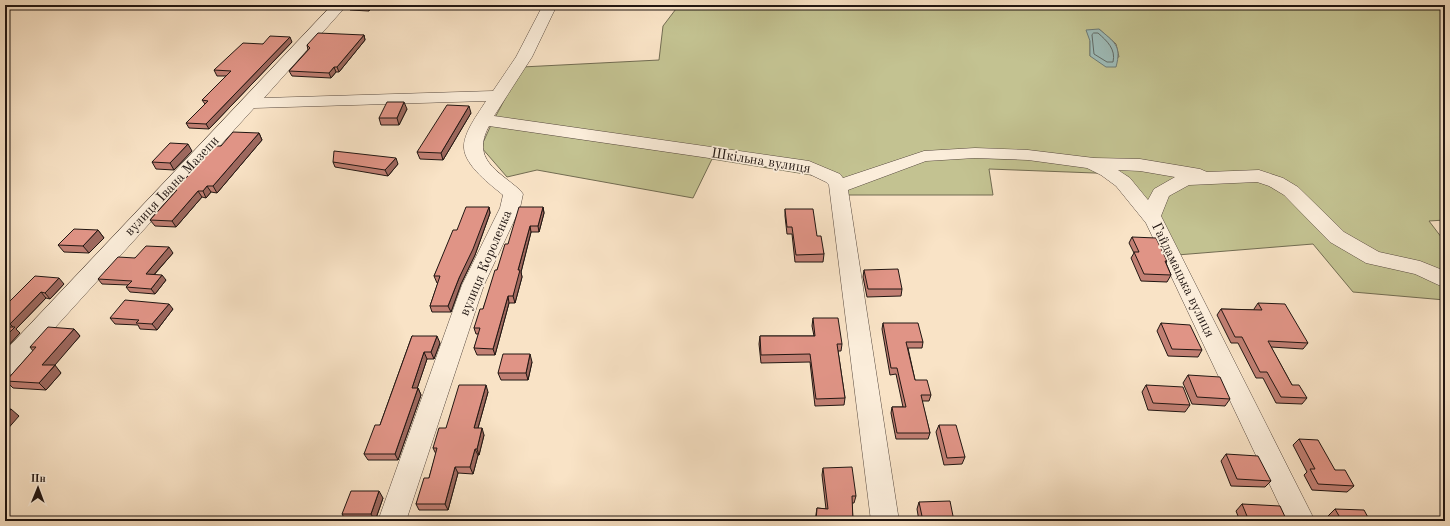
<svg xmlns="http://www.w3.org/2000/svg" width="1450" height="526" viewBox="0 0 1450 526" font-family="'Old Standard TT',serif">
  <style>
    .green { fill: #c3c291; stroke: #726c52; fill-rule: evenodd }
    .water { fill: #9ebdba; stroke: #6c7a77 }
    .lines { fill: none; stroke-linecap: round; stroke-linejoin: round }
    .shore { stroke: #606a66; stroke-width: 1 }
    .minor-casing { stroke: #57493f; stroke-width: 1 }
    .minor { fill: #fbedda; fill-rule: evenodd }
    .wall { fill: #c17f73; stroke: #211612 }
    .shaded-wall { fill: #9d685e; stroke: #211612 }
    .building { fill: #e09486; stroke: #211612 }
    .labels { text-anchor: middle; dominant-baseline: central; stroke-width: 3.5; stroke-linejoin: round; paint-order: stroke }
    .street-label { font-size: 14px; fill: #211612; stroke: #fbedda }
  </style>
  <rect width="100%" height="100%" fill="#f9e3c6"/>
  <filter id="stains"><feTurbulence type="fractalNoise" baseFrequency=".005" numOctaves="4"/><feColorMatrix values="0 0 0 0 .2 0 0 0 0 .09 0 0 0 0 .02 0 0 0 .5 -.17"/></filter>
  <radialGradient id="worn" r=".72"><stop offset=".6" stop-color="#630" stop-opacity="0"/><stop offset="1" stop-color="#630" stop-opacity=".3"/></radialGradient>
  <!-- green -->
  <path class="green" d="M679 5H1445V220L1429 221 1445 242V300L1353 292 1313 244 1177 255 1121 174 989 169 993 195H842L830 178 712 159 693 198 537 170 507 177 481 147 491 125 522 67 659 60 663 26ZM1099 29 1116 44 1119 57 1090 56V41Z"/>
  <!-- water -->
  <path class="water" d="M1099 29C1114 42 1122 45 1116 67H1106L1090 56V41L1086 30Z"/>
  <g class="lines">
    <!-- shore -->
    <path class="shore" d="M1094 33H1098C1107 41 1116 49 1113 62H1107L1094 54 1092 35Z"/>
    <!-- minor casing -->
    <g class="minor-casing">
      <path id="minor" d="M332 5H347L264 98 493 91 516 57 543 5H557L532 57 494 116 809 161 840 174 843 178 924 151 975 148 1028 150 1094 158 1140 159 1200 169 1207 172 1259 170 1283 178 1298 187 1344 232 1379 252 1420 261 1445 271V288L1415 274 1366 263 1330 242 1284 195 1269 186 1257 182 1189 185 1169 196 1161 216 1315 521H1287L1146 223 1116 186 1101 175 1087 168 1028 160 975 158 926 161 848 190 899 521H871L829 185 826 182 805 172 489 126C471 159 497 170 520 190L523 194 520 208 484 285 406 521H378L462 285 500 208 503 195C491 185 465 166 464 148 463 133 478 114 486 101L254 108 13 374 5 376V351ZM1118 170 1140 171 1175 177 1154 189 1148 200 1130 178Z"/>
    </g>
    <!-- minor -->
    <use href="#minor" class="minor"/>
  </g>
  <!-- wall -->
  <path class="wall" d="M350 5H374L369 11 350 10 348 7Z
    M364 35 365 40 339 72H336L331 78 292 76 289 71 308 50 307 45Z
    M292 42 209 129 189 128 186 123 205 104 202 100 226 76H217L214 70 263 44Z
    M407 109 399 125H381L379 118Z
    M471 113 443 160 420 159 417 152Z
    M259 133 262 140 217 193 211 192 206 198 202 197 176 227 155 226 150 220 176 191 175 190 196 167 195 165 221 146Z
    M192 151 174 170 156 169 152 162Z
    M333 162 398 164 388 176 335 167Z
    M489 207 490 213 475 255 461 284 451 312H432L430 306 438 283H437L434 276 457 230Z
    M543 207 544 213 539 232H531L521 272 522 277 515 303H509L495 355H477L474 348 479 334H476L474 328 483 309 497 270 508 244Z
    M785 209 817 236 824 254 823 262H795L792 234H787L785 216Z
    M98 230 104 238 89 253 64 252 58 245Z
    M1132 237 1167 261 1166 263 1171 275 1167 282 1141 281 1131 258 1134 253 1129 243Z
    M173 253 154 275 166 280 155 294 130 292 126 287 128 285 102 284 98 279 135 258Z
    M864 270 902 289 901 296 867 297 863 277Z
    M64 284 50 299 46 298 16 329 20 333 5 349V306Z
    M1258 303 1308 343 1303 349 1271 347 1292 385 1307 398 1302 404 1276 403 1263 378H1256L1238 343H1231L1217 315 1221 309 1254 310V309Z
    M173 309 157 330 140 329 138 325 115 324 110 318Z
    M813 318 842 344 841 351H838L845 398 844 405 815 406 810 362 761 363 759 344 760 336H814L812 326Z
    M883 323 923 342 922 348H908L915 380 931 395 929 401H922L930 433 928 439H896L891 413 892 407H903L896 374 890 375 882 329Z
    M1161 323 1202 350 1198 357 1168 356 1157 331Z
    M74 329 80 336 54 365 61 373 46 390 13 388 6 381 33 351 30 347Z
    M412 336 440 343 434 359H427L417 388H418L421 395 398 460H368L364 454 380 425Z
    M532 362 528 380H501L498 373Z
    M1188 375 1230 399 1225 406 1192 404 1183 383Z
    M1146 385 1190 405 1185 412 1148 410 1142 392Z
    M488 392 478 428 484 435 479 455H478L473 474 458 473 448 510H419L416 504 429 478 436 454 433 448 446 428Z
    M939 425 965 457 962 464 944 465 936 432Z
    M1299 439 1335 470 1354 486 1347 492 1312 490 1304 475 1307 472 1293 445Z
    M1226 454 1271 481 1265 487 1231 486 1221 461Z
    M823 468 856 496 854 503H852L853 521H815L817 508 826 509 822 475Z
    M383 498 375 521H346L342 514Z
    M919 502 954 521H919L917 509Z
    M1242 504 1287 521H1240L1236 511Z
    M1335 509 1370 521H1331L1328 516Z"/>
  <!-- shaded-wall -->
  <path class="shaded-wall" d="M370 5H374L369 11 368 8Z
    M364 35 365 40 339 72 337 67Z
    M290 37 292 42 209 129 206 124Z
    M334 67 336 72 331 78 329 73Z
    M404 102 407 109 399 125 397 118Z
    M469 106 471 113 443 160 441 153Z
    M259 133 262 140 217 193 213 186Z
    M188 144 192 151 174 170 170 163Z
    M396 158 398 164 388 176 385 170Z
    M207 186 211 192 206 198 203 191Z
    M198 191 202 197 176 227 172 221Z
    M489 207 490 213 475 255 461 284 451 312 448 306 459 278Z
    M543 207 544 213 539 232 538 226Z
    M530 226 531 232 521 272 522 277 515 303 513 296 518 270Z
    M98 230 104 238 89 253 83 246Z
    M169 247 173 253 150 279 146 274Z
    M162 275 166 280 155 294 151 289Z
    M59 278 64 284 50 299 45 293Z
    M41 292 46 298 16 329 20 333 5 349V337L14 328 10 324Z
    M508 296 509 303 495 355 493 349Z
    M169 304 173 309 157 330 152 324Z
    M74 329 80 336 49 372 42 365Z
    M437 336 440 343 434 359 431 352Z
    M424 352 427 359 415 395 412 388Z
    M530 354 532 362 528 380 526 373Z
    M55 365 61 373 46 390 39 383Z
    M486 385 488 392 476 435 474 428Z
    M418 388 421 395 398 460 395 454Z
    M11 409 19 416 5 432V416Z
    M482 428 484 435 479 455 477 449Z
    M475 449 478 455 473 474 470 467Z
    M455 467 458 473 448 510 445 504Z
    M379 491 383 498 375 521 371 514Z"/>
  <!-- building -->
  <path class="building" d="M350 5H370L368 8 348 7Z
    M318 33 364 35 337 67H334L329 73 289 71 310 48 307 45Z
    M270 36 290 37 206 124 186 123 208 101 202 100 231 71 214 70 243 43 263 44Z
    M387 102H404L397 118H379Z
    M447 105 469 106 441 153 417 152Z
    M233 132 259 133 213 186H207L203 191H198L172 221 150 220 177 190H175L198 165H195L213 146H221Z
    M170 143 188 144 170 163 152 162Z
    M334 151 396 158 385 170 333 162Z
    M466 207H489L473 249 459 278 448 306H430L440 276H434L453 230H457Z
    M519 207H543L538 226H530L518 270H520L513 296H508L493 349 474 348 480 328H474L480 309H483L495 270H497L505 244H508Z
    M785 209H813L817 236H821L824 254 796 255 792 227H787Z
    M74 229 98 230 83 246 58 245Z
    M1132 237 1156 238 1167 261H1165L1171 275 1144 274 1134 252H1139Z
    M146 246 169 247 146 274 162 275 151 289 126 287 132 281 98 279 118 257 135 258Z
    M898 269 902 289H868L864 270Z
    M35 276 59 278 45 293 41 292 10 324 5 323V306Z
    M125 300 169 304 152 324 136 323 139 320 110 318Z
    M1258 303 1285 304 1308 343 1268 341 1292 385H1299L1307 398 1281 397 1267 372H1260L1242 337H1235L1221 309 1262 310Z
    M813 318H838L842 344H837L845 398 816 399 810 354 761 355 760 336H815Z
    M883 323H918L923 342H906L915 380H927L931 395H921L930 433H897L892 407H906L897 368H891Z
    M1161 323 1190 325 1202 350 1172 349Z
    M5 327H15L5 337Z
    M48 327 74 329 42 365H55L39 383 6 381 36 347H30Z
    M412 336H437L431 352H424L412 388H418L395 454H364L375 425H380Z
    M503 354H530L526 373H498Z
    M1188 375 1220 377 1230 399 1197 397Z
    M459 385H486L474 428H482L477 449H475L470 467H455L445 504H416L424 478H429L437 448H433L439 428H446Z
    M1146 385 1183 387 1190 405 1153 403Z
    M5 409H11L5 416Z
    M939 425H956L965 457 947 458Z
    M1299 439 1318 440 1335 470H1345L1354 486 1318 484 1310 469H1315Z
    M1226 454 1258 456 1271 481 1237 479Z
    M852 467 856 496H852L853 521H816L817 508 828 509 823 468Z
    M351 491H379L371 514H342Z
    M950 501 954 521H923L919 502Z
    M1242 504 1280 506 1287 521H1249Z
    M1335 509 1364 510 1370 521H1342Z"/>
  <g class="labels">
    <!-- street labels -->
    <g class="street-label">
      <text transform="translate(761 161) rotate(9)">Шкільна вулиця</text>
      <text transform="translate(172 186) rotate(-47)">вулиця Івана Мазепи</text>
      <text transform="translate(486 263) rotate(-67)">вулиця Короленка</text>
      <text transform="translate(1183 280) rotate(64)">Гайдамацька вулиця</text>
    </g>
  </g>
  <!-- margin -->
  <rect width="1450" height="526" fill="none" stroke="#f9e3c6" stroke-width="20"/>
  <rect x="6" y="6" width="1438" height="514" fill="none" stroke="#211612" stroke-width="2"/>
  <rect x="10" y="10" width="1430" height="506" fill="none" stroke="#211612"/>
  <!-- north arrow -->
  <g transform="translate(38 488) rotate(1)" stroke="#fbedda" stroke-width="3" paint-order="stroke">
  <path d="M0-3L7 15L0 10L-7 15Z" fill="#211612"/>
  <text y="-6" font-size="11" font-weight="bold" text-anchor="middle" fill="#211612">Пн</text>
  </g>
  <rect width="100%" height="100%" filter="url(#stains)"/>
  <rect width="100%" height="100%" fill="url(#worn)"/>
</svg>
